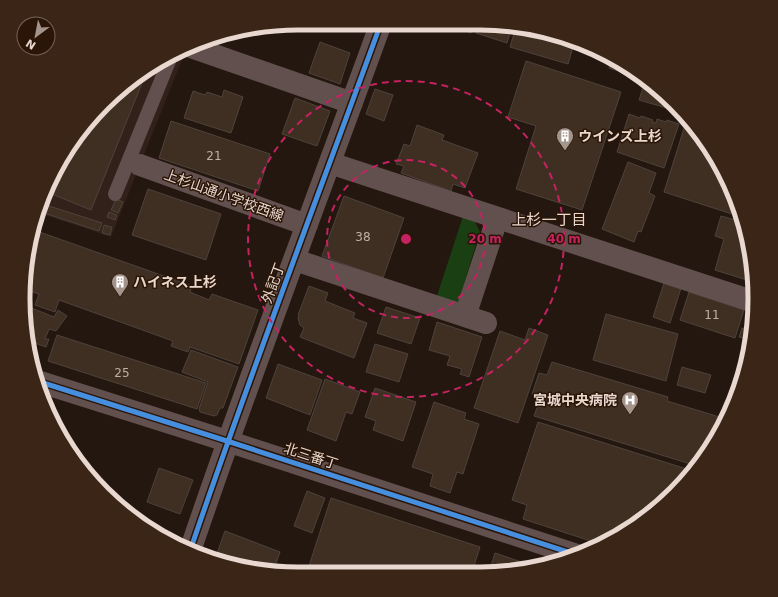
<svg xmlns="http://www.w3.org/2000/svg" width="778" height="597" viewBox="0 0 778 597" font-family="'DejaVu Sans','Noto Sans JP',sans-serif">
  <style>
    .education { fill: #31211a }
    .green { fill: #193f12 }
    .building { fill: #3f2f22; stroke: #4d433c }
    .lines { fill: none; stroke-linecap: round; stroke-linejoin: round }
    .lane { stroke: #62504f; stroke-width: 14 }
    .street { stroke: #62504f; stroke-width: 22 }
    .cycleway-casing { stroke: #2b1507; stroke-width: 8 }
    .cycleway { stroke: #468fdf; stroke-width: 5 }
    .ring { fill: none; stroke: #c42261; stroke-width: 2; stroke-dasharray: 7 5 }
    .labels { text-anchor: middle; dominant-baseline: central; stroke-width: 3; stroke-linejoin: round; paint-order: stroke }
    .number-label { font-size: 12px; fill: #beaea4 }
    .poi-label { font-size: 14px; font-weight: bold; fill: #e8d8cf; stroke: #2b1507; text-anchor: start }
    .street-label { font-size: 14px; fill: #e8d8cf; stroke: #2b1507 }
    .neighbourhood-label { font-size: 15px; fill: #e8d8cf; stroke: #2b1507 }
    .rim { fill: none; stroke: #e8d8cf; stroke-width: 5 }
    .centre { fill: #c42261; stroke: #2b1507; stroke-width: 2 }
    .ring-label { font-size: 12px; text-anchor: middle; font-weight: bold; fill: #c42261; stroke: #2b1507; stroke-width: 3; stroke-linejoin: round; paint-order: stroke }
  </style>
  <rect width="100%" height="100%" fill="#23170f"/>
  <!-- education -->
  <path class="education" d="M186 50 111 237 38 213 60 161 104 104 161 60Z"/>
  <!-- green -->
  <path class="green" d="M463 216 474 220 480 232 456 309 435 302Z"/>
  <!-- building -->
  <path class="building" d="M442 23 474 24 471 33Z
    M479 24H497L512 26 507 43 476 33Z
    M516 27 551 32 571 40 573 47 568 64 510 47Z
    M320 42 350 53 340 84 309 73Z
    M612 58 636 73 635 76 609 68Z
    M526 61 621 92 582 210 516 189 536 126 508 117Z
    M144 73H146L91 210 47 192 60 161 104 104Z
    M646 79 647 80 677 111 639 100Z
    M375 89 393 95 384 121 366 114Z
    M224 90 243 97 231 133 184 118 193 91 205 95 207 92 222 97Z
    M295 98 330 111 317 146 282 134Z
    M629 114 640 118 641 116 653 120 652 122 656 123 657 119 666 122 667 120 679 124 664 168 617 152Z
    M171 121 270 154 258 191 159 158Z
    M686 122 709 146 734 193 741 217 664 192Z
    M417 125 444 135 442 140 478 153 465 188 453 184 451 191 401 173 404 166 396 164 404 144 410 146Z
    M628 162 656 173 649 193 655 196 641 232 638 231 634 242 602 229Z
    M148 189 221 214 206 260 132 235Z
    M344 196 404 218 383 278 322 256Z
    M116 199 123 202 118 213 111 210Z
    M46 205 102 223 99 231 44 213Z
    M109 212 117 215 115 220 107 217Z
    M721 216 743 222 750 245 753 282 715 270 724 239 715 236Z
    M104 225 112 227 110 235 102 233Z
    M34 230 192 286 190 292 209 300 212 294 258 310 239 364 190 347 188 352 171 346 173 341 59 300 55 312 35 305 39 294 24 289 31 239Z
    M664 283 681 288 670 323 653 317Z
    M309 286 328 293 325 301 355 313 353 318 367 323 354 358 300 337 304 328 300 325 298 318 299 315H298Z
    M689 292 744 310 735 338 680 320Z
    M24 305 54 317 58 310 67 316 56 331 49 329 45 339H49L46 347 29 341Z
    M386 307 420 318 411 344 377 333Z
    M606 314 678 334 666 381 593 360Z
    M753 318 751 340 739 337 742 328 750 330Z
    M437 322 482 337 469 377 460 374 462 369 447 365 450 356 429 350Z
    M529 328 548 335 518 423 474 408 500 331 525 340Z
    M57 335 206 383 197 409 48 361Z
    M375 344 408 354 399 382 366 372Z
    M191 350 238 367 223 408H220L217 415 214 416 200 412 199 409 208 382 182 372Z
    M552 362 668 397 667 401 726 419 708 452 697 466 534 416 541 397 532 394 539 373 547 375Z
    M278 364 322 380 310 415 266 398Z
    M682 367 711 375 705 393 677 385Z
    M325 379 360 392 352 414 346 412 336 441 307 430Z
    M375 388 416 402 403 441 373 430 376 421 365 417Z
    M434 402 466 413 464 419 479 424 463 474 457 472 450 493 430 486 433 474 412 467Z
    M538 422 693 471 674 493 632 528 600 544 523 519 527 505 512 500Z
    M159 468 193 480 180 514 147 502Z
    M307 491 325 498 312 533 294 526Z
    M331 498 480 547 472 572H307Z
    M225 531 280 552 273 572H262L215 559Z
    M495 553 536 567 515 572H489Z"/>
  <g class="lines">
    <!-- lane -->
    <path class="lane" d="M115 194 171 56"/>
    <!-- street -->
    <path class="street" d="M191 47 352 103
      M330 163 755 302
      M140 165 307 225
      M295 260 465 316 497 219
      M465 316 486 323
      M37 381 227 441 577 555
      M190 551C250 374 317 199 381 23"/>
    <!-- cycleway casing -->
    <g class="cycleway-casing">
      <path id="cycleway" d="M37 381 227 441 577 555
        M190 551C250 374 317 199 381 23"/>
    </g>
    <!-- cycleway -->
    <use href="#cycleway" class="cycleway"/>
  </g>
  <!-- distance rings -->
  <g class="ring">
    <circle cx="406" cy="239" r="79"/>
    <circle cx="406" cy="239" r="158"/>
  </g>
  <!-- icons -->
  <defs>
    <g id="building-pin" transform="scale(0.9)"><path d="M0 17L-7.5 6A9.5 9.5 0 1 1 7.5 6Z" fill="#a3948c" stroke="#2b1507"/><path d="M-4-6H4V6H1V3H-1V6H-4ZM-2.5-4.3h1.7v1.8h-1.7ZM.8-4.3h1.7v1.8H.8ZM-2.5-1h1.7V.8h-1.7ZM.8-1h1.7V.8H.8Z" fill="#fff"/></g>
    <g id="hospital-pin" transform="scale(0.9)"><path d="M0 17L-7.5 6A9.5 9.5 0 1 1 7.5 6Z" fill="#a3948c" stroke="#2b1507"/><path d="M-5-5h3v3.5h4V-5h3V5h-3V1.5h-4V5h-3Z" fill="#fff"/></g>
  </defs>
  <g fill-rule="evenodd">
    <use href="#building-pin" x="565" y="136"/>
    <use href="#building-pin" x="120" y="282"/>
    <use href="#hospital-pin" x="630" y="400"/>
  </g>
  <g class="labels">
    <!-- number labels -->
    <g class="number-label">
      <text x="214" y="156">21</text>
      <text x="363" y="237">38</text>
      <text x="712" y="315">11</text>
      <text x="122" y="373">25</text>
    </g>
    <!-- poi labels -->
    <g class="poi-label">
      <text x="578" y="136">ウインズ上杉</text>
      <text x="133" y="282">ハイネス上杉</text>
      <text x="617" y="400" text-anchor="end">宮城中央病院</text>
    </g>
    <!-- street labels -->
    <g class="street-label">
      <text transform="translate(224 195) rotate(20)">上杉山通小学校西線</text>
      <text transform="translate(273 283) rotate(-70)">外記丁</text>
      <text transform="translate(311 456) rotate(18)">北三番丁</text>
    </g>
    <!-- neighbourhood labels -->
    <g class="neighbourhood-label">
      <text x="549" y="220">上杉一丁目</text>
    </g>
  </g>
  <!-- crop -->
  <path d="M0 0H778V597H0ZM298 30H480A268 268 0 0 1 748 298V299A268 268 0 0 1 480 567H298A268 268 0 0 1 30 299V298A268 268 0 0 1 298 30Z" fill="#3a2517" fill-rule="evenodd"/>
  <path class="rim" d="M298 30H480A268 268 0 0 1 748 298V299A268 268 0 0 1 480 567H298A268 268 0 0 1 30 299V298A268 268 0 0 1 298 30Z"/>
  <circle cx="406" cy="239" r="6" class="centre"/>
  <g class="ring-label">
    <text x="485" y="243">20 m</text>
    <text x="564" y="243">40 m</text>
  </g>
  <!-- north arrow -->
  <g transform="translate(36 36) rotate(212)"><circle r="19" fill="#2b1507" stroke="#776357"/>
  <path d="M0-3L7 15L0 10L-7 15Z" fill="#a3948c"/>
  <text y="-6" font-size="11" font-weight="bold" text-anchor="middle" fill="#e8d8cf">N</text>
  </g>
</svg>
